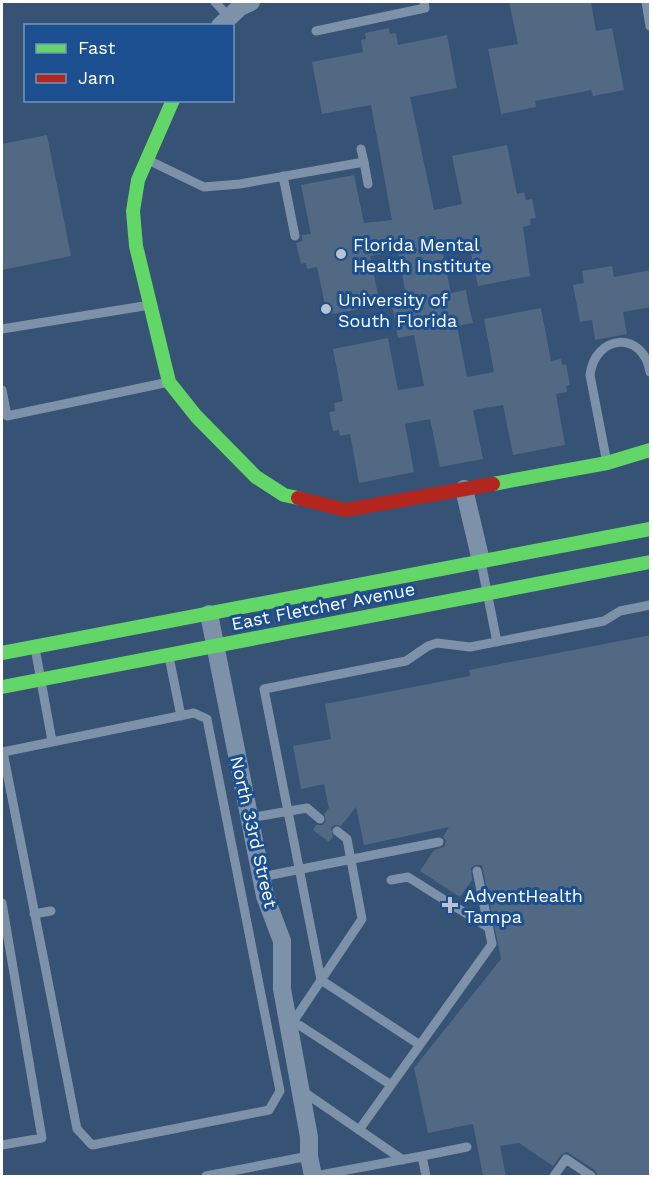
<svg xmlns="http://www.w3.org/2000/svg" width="652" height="1178" viewBox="0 0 652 1178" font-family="'Work Sans',sans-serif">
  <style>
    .building { fill: #526984 }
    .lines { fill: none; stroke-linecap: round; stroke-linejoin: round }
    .lane { stroke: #7d92a8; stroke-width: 9 }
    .street { stroke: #7d92a8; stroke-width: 18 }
    .fast { stroke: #63d668; stroke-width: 14 }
    .jam { stroke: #b3261e; stroke-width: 14 }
    .poi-dot { fill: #b9c2ce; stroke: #1b4f8f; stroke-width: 2 }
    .labels { text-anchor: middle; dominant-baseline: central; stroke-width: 6; stroke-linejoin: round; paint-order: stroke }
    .poi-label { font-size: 18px; fill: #fff; stroke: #1b4f8f; text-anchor: start }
    .street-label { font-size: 18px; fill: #fff; stroke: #1b4f8f }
  </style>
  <rect width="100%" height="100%" fill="#365274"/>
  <!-- building -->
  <path class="building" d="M509 2H591L596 31 612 28 624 90 593 96 591 90 567 95 535 101 536 107 501 114 488 49 518 44Z
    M389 28 390 34 396 33 398 45 447 35 457 88 410 97 434 210 462 204 452 156 507 145 517 194 524 192 526 200 532 199 536 218 530 219 531 225 523 227 530 276 478 286 468 239 441 245 451 293 466 290 468 302 473 323 457 326 467 377 494 372 484 319 541 308 551 361 561 359 562 365 566 364 570 385 566 386 567 392 556 394 565 445 513 455 503 405 473 410 483 459 440 467 430 419 405 424 414 472 359 483 350 434 340 436 339 430 333 431 329 412 335 411 334 403 343 401 333 349 388 338 398 390 424 386 414 335 398 338 392 305 407 302 398 251 370 256 380 305 327 315 317 267 307 269 306 263 301 264 296 243 302 241V235L311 234 301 185 354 175 364 223 392 220 371 105 322 114 312 62 363 52 361 40 366 39 365 33Z
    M47 135 71 256 2 270V144Z
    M612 266 614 277 651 270V307L623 312 627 334 595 340 592 320 580 322 573 285 584 283 582 271Z
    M651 635V1176H598L595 1170 567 1152 561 1155 553 1166 519 1143 500 1146 506 1176H483L473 1124 428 1133 414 1068 501 959 482 865H475L471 868 472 880 460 897 420 871 434 850 444 847 446 841 443 837 449 827 364 845 356 807 341 826 335 825 331 827 333 837 329 842 313 830 316 825H323L326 821 324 814 329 808 324 784 301 789 293 746 331 739 325 704 470 676 469 670Z"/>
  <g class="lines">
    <!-- lane -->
    <path class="lane" d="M215 2 229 17
      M646 2 650 26
      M316 31 425 8 424 2
      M361 149 364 162
      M148 160 204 187 240 184 364 162 368 184
      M283 176 295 236
      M2 329 150 305
      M2 390 7 416 169 382
      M607 463 590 375C595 334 643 330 650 372
      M481 562 497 642
      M35 648 52 741
      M169 657 181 716
      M194 713 207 719 280 1091 269 1110 92 1145 77 1129 3 752Z
      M249 818 307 808 320 819
      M261 877 439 842
      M391 880 408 877 489 928
      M2 903 42 1138 2 1145
      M34 914 51 911
      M293 1021 391 1085
      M291 1025 362 919 347 839 337 831
      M420 1045 321 980 264 689 406 661 428 646 437 643 470 647 604 621 620 611 650 605
      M301 1090 403 1160
      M359 1130 492 944 477 871
      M422 1156 467 1147
      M206 1176 309 1156
      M315 1176 422 1156 426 1176
      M554 1176 566 1159 591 1176"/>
    <!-- street -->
    <path class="street" d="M220 26 240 7 251 2
      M464 489 481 561
      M209 614 265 896 282 941V989L309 1137V1156L313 1176"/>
    <!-- fast -->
    <path class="fast" d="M173 100 138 180 133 211 136 246 169 382 196 416 256 477 284 495 298 498
      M493 484 607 463 650 450
      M2 653 650 529
      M2 687 650 562"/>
    <!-- jam -->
    <path class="jam" d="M298 498 346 510 493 484"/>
  </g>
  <!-- markers -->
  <g class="poi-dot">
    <circle cx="341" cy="254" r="6"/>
    <circle cx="326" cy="309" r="6"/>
    <path d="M447 896h6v6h6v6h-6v6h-6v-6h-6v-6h6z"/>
  </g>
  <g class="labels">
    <!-- poi labels -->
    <g class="poi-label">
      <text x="353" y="244">Florida Mental<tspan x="353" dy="21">Health Institute</tspan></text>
      <text x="338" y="299">University of<tspan x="338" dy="21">South Florida</tspan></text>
      <text x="464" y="895">AdventHealth<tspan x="464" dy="21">Tampa</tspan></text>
    </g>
    <!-- street labels -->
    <g class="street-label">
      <text transform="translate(323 606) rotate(-11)">East Fletcher Avenue</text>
      <text transform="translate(254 832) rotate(77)">North 33rd Street</text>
    </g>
  </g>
  <!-- border -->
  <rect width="652" height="1178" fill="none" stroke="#ffffff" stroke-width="6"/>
  <!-- legend -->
  <rect x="24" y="24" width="210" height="78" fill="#1b4f8f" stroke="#7695bc" stroke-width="1.5"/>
  <rect x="36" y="44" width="30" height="9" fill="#63d668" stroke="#7695bc" stroke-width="1.5"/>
  <text x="78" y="54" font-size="18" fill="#ffffff">Fast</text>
  <rect x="36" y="74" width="30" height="9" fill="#b3261e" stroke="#7695bc" stroke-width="1.5"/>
  <text x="78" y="84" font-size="18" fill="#ffffff">Jam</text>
</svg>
